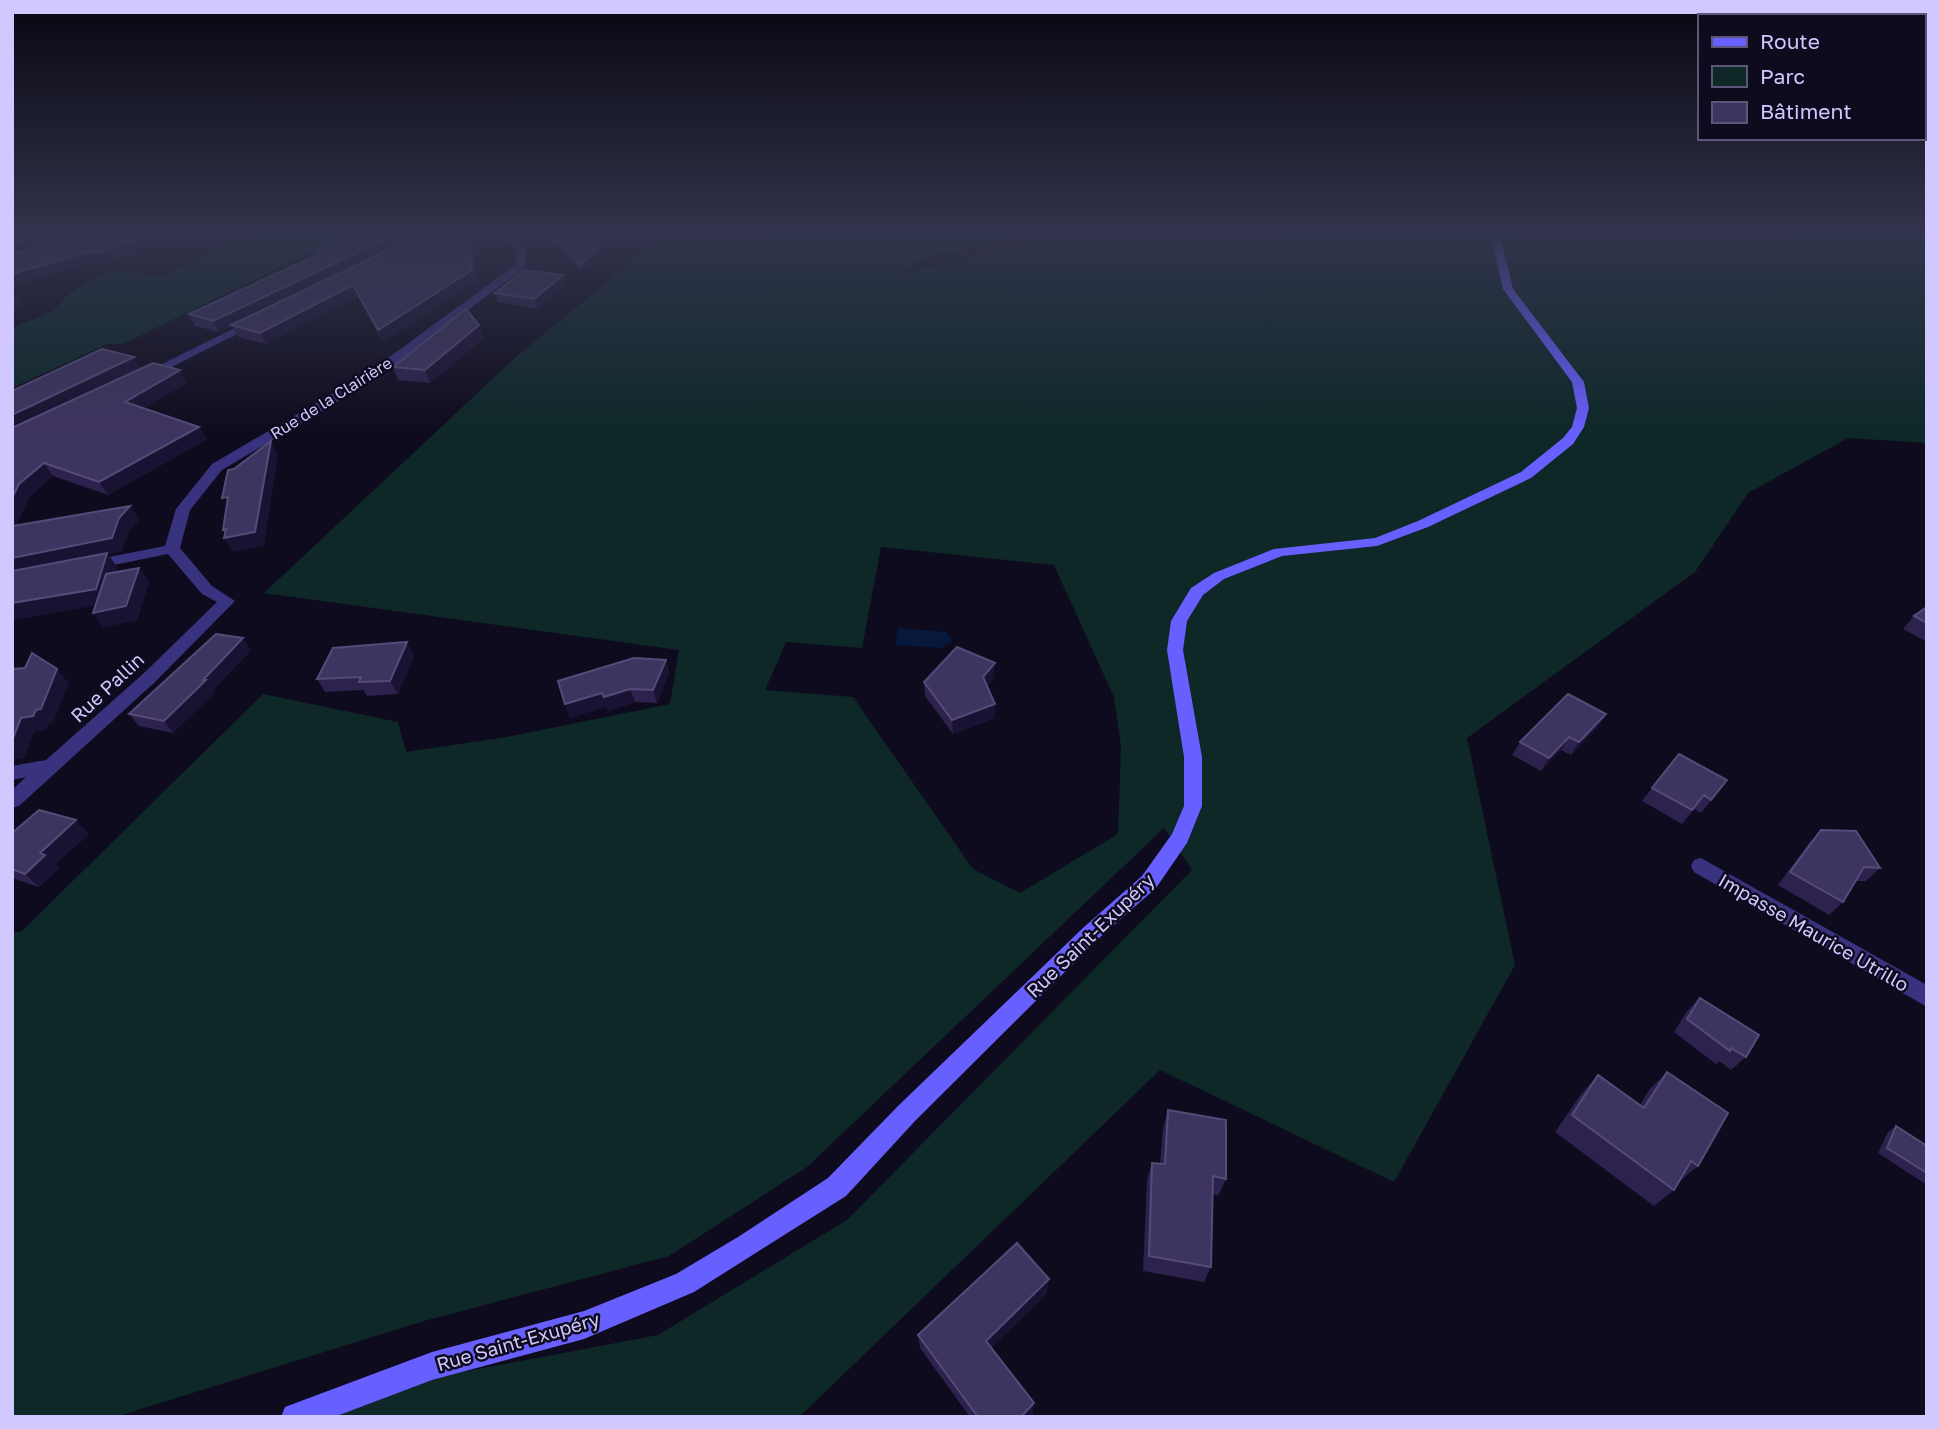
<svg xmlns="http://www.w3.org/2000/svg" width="1939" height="1429" viewBox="0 0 1939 1429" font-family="'Golos Text',sans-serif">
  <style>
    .green { fill: #0e2828; fill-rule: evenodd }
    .water { fill: #06183b }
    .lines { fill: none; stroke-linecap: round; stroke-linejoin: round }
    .street { fill: #39337f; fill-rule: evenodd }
    .secondary { fill: #685fff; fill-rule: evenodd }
    .wall { fill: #2c224d }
    .shaded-wall { fill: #191232 }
    .building { fill: #3e3460; stroke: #554b79; stroke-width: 2 }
    .labels { text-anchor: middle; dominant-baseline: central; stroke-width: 5; stroke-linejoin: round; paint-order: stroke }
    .far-street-label { font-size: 16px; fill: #d0c8ff; stroke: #0f0b1e }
    .street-label { font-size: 19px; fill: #d0c8ff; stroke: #0f0b1e }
  </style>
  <rect width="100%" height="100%" fill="#0f0b1e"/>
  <!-- green -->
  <path class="green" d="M259 233H361L329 243 123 344H107L12 388V328L53 311 70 293 111 270 160 276Z
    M680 233H1055L923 257 901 274 1016 246 1089 233H1696L1735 239 1730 233H1927V443L1848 438 1748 493 1695 572 1467 738 1515 965 1394 1182 1160 1070 799 1417H312L405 1383 658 1335 847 1220 1192 870 1164 828 807 1167 669 1256 424 1321 115 1417H12V932H21L263 694 398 722 406 752 507 737 670 704 679 650 264 593 516 357 636 258ZM881 547 1054 565 1114 697 1121 746 1118 834 1020 893 973 869 853 697 765 690 786 642 862 648Z"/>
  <!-- water -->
  <path class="water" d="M898 628 947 632V636L952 638 951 643 945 644 944 648 895 645Z"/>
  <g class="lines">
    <!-- street -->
    <path class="street" d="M475 233H494L451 244 446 241Z
      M500 233H510L527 252 524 268 377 378 222 470 190 510 180 548 212 586 235 601 155 682 19 806 12 808V790L26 777 12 780V766L46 760 143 674 217 602 202 594 168 554 89 570 84 568 81 565 84 562 165 546 176 509 212 464 369 372 515 265 517 252Z
      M251 320 261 322 148 379 138 376Z
      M1701 858 1927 985V1007L1694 872 1691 866 1694 860Z"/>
    <!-- secondary -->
    <path class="secondary" d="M1490 233H1500L1513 289 1584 382 1589 408 1584 427 1573 444 1531 478 1428 527 1377 546 1282 556 1224 579 1203 595 1187 621 1183 650 1202 757V806L1187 843 1156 888 1098 939 915 1121 846 1196 694 1292 584 1339 432 1380 334 1417H281L285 1407 432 1352 584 1311 676 1274 738 1237 828 1178 899 1105 1084 927 1142 876 1172 834 1184 806V757L1167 650 1171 621 1191 588 1214 573 1274 549 1375 538 1418 521 1521 472 1563 438 1572 427 1577 408 1572 382 1503 289Z"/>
  </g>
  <!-- wall -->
  <path class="wall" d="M12 233H185L103 264 98 261Z
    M548 233H588L603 252 581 271 549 238Z
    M474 240 476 281 383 342 358 296 266 344 238 337 232 326 219 332 195 326 189 314 315 256 313 251Z
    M566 284 537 309 498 302 495 293Z
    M484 338 430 383 398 380 393 367Z
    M141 368 187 383 143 408 199 427 207 439 108 495 53 476 29 497 16 525 130 506 139 520 128 532 122 551 108 554 117 567 116 572 139 568 149 582 137 620 103 627 93 613 95 605 12 620V391Z
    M1927 607V642L1903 629 1914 616Z
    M251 650 213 690 215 692 173 733 139 726 129 714 173 674Z
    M414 656 398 694 367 696 363 690 325 692 317 679Z
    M666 660 669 673 657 703 635 702 608 711 607 706 570 718Z
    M994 677 987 686 995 704V718L953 734 925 696 924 682Z
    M1598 727 1571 755 1561 750 1541 771 1512 755 1520 742Z
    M1727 780 1701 813 1694 809 1682 824 1642 801 1652 788Z
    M1821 830 1880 868 1866 881H1856L1843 902 1829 915 1778 885 1809 843Z
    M12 833 89 834 55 864 59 868 39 887 12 878Z
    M1700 998 1746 1057 1731 1070 1719 1061 1716 1064 1674 1032 1687 1011Z
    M1667 1072 1698 1166 1681 1180 1674 1190 1654 1206 1555 1132 1582 1093 1598 1075 1640 1105 1649 1090Z
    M1168 1110 1226 1179 1218 1196 1212 1194 1211 1267 1204 1282 1143 1271 1147 1180 1152 1163 1160 1164 1163 1128Z
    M1896 1126 1927 1146V1185L1878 1153 1888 1132Z
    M1049 1279 1046 1294 991 1348 1034 1403 1032 1415 1030 1417H970L920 1348 918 1335Z"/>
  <!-- shaded-wall -->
  <path class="shaded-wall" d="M49 233H92L12 255V243Z
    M153 233H185L103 264 96 254Z
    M406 233H462L396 247 219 332 213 321 392 236Z
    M471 233H472L474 240 476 281 383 342 378 330Z
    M602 246 603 252 581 271 580 265Z
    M92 251 98 261 12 286V274Z
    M563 275 566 284 537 309 534 299Z
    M353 285 358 296 266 344 260 333Z
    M18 297 25 308 12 313V299Z
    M479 325 484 338 430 383 425 370Z
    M134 357 142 369 12 432V415Z
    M180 370 187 383 133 415 125 402Z
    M199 427 207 439 108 495 99 482Z
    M271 441 278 455 264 546 233 552 224 538H227L223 530Z
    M44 463 53 476 29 497 12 533V498L19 484Z
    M130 506 139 520 128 532 122 551 108 554 117 567 106 603 12 620V558L119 518Z
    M139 568 149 582 137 620 103 627 93 613Z
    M243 638 251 650 213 690 215 692 173 733 164 721Z
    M407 642 414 656 398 694 390 681Z
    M666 660 669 673 657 703 653 690Z
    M995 663 994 677 982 691 983 677Z
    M57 669 69 683 53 723 49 724 46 730 34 732 24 758 12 760V741L21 718Z
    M630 689 635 702 608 711 607 706 570 718 565 704 602 693Z
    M995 704V718L953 734 952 720Z
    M1606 714 1598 727 1571 755 1579 742Z
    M1569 737 1561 750 1541 771 1549 758Z
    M76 820 89 834 55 864 59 868 39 887 25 874 40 853Z
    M1049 1279 1046 1294 985 1354 986 1341Z
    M1034 1403 1032 1415 1030 1417H1021Z"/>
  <!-- building -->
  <path class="building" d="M12 233H49L12 243Z
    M86 233H153L96 254 92 251 12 274V254Z
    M365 233H406L392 236 213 321 189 314 321 253 313 251Z
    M454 233H471L472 270 378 330 353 285 260 333 231 325 401 244Z
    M549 233H588L602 246 580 265Z
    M524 270 563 275 534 299 495 293Z
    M466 309 479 325 425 370 393 367Z
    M102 349 134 357 12 415V391Z
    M153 363 180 370 125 402 199 427 99 482 44 463 19 484 12 498V428Z
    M271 441 255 532 224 538 226 529 223 530 228 497 222 498 228 470 234 469Z
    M130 506 119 518 112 538 12 558V528L13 526Z
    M107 553 96 589 12 603V571Z
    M139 568 126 606 93 613 106 574Z
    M1927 607V623L1914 616Z
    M216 634 243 638 203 680H206L164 721 129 714Z
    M407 642 390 681 359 682 361 677 317 679 333 648Z
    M957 647 995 663 983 677 995 704 952 720 924 682Z
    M32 653 57 669 41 709 36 710 33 716 21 718 12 741V669L25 668Z
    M634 658 666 660 653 690 630 689 604 697 602 693 565 704 558 681Z
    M1568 694 1606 714 1579 742 1569 737 1549 758 1520 742Z
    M1679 754 1727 780 1711 800 1704 795 1692 810 1652 788Z
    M39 810 76 820 40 853 45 855 25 874 12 869V833Z
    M1821 830 1856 831 1880 868 1864 867 1843 902 1790 872Z
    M1700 998 1759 1035 1746 1057 1731 1048 1730 1051 1687 1019Z
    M1667 1072 1728 1113 1698 1166 1691 1161 1674 1190 1572 1115 1598 1075 1644 1108Z
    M1168 1110 1226 1120V1179L1213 1176 1211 1267 1149 1256 1152 1163 1165 1164Z
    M1896 1126 1927 1146V1173L1887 1148Z
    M1017 1243 1049 1279 986 1341 1034 1403 1021 1417H978L918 1335Z"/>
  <!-- sky -->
  <linearGradient id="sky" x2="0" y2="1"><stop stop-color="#080610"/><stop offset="0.54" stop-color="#31344c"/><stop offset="1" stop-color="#31344c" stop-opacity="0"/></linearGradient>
  <rect width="1939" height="433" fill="url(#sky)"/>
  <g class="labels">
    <!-- far-street labels -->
    <g class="far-street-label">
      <text transform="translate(331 398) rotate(-32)">Rue de la Clairière</text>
    </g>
    <!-- street labels -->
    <g class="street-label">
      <text transform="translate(107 687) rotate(-43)">Rue Pallin</text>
      <text transform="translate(1814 932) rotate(30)">Impasse Maurice Utrillo</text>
      <text transform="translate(1090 935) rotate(-44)">Rue Saint-Exupéry</text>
      <text transform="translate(518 1341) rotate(-16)">Rue Saint-Exupéry</text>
    </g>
  </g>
  <!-- border -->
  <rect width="1939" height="1429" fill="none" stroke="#d0c8ff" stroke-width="28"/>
  <!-- legend -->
  <rect x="1698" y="14" width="228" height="126" fill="#0f0b1e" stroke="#5c5778" stroke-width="2"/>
  <rect x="1712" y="37" width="35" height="10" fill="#685fff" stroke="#5c5778" stroke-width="2"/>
  <text x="1760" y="49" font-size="21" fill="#d0c8ff">Route</text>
  <rect x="1712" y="66" width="35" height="21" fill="#0e2828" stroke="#5c5778" stroke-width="2"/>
  <text x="1760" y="84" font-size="21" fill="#d0c8ff">Parc</text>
  <rect x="1712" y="102" width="35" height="21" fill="#3e3460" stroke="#5c5778" stroke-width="2"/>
  <text x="1760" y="119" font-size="21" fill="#d0c8ff">Bâtiment</text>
</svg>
